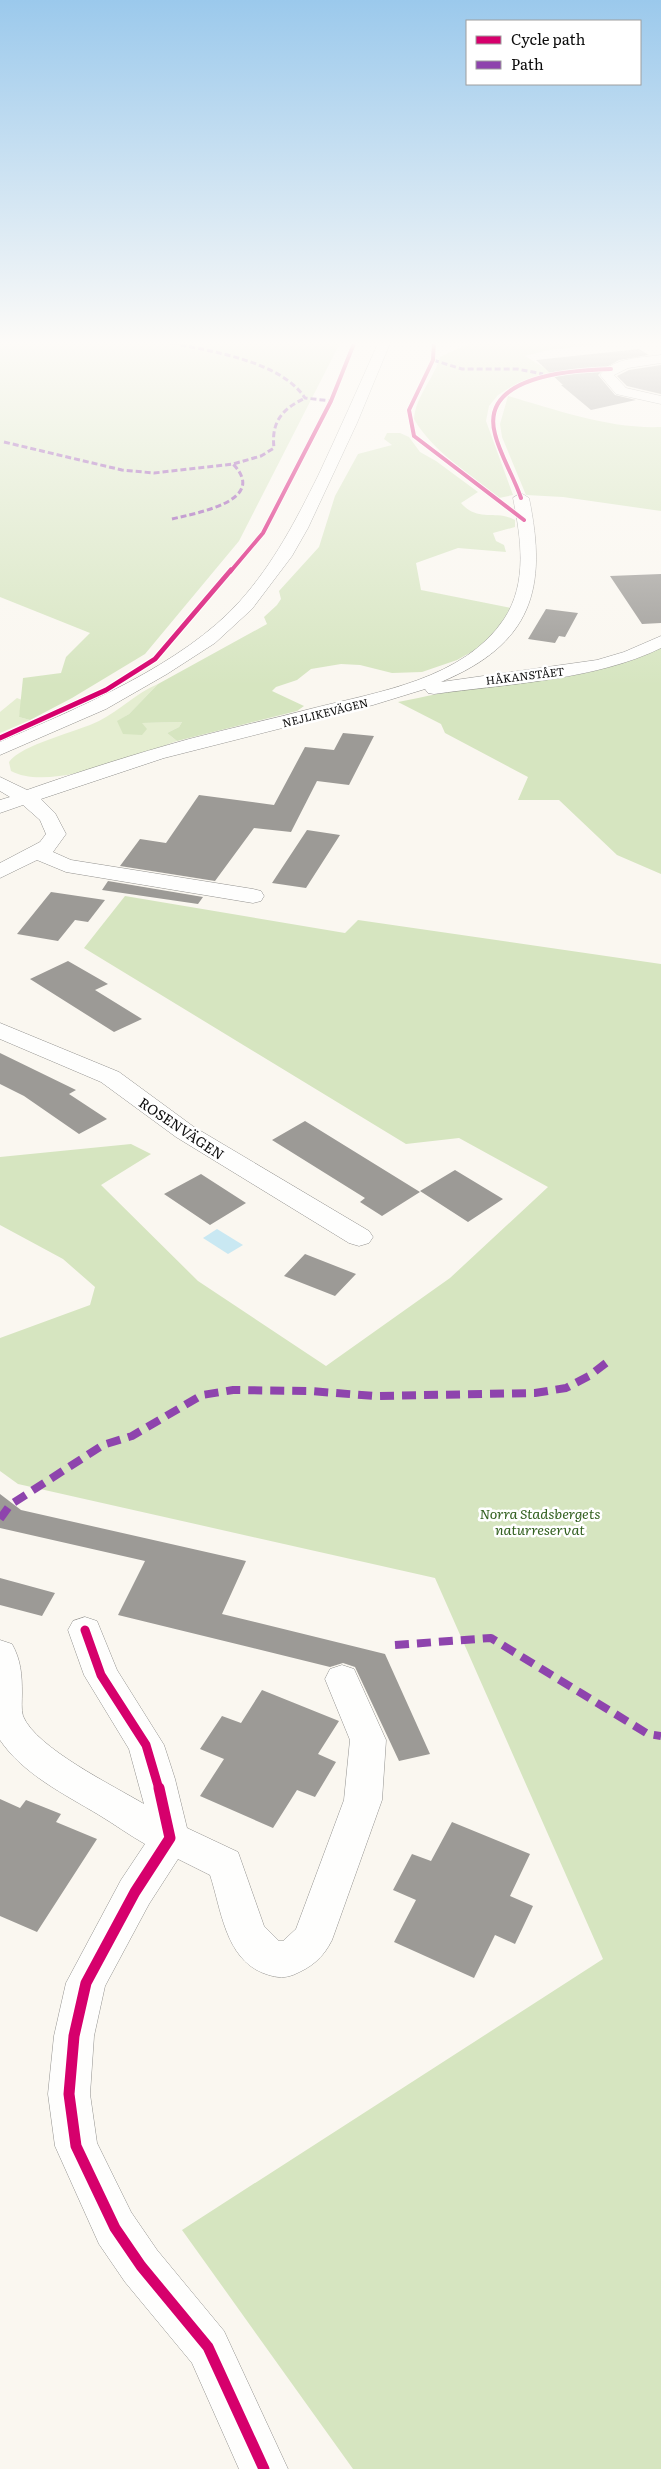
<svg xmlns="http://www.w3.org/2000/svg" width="661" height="2469" viewBox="0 0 661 2469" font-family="Literata,serif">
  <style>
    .green { fill: #e5eed1 }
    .forest { fill: #d6e5c0 }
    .water { fill: #c9e8f2 }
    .building { fill: #9c9a96 }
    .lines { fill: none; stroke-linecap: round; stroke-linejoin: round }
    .minor-casing { stroke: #93928f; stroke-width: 1 }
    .minor { fill: #fefefd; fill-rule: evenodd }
    .quiet-far1 { stroke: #8e44ad; stroke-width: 3; stroke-dasharray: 6 3; stroke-linecap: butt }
    .quiet { stroke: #8e44ad; stroke-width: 8; stroke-dasharray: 14 8; stroke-linecap: butt }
    .cycleway-far3-casing { stroke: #fff; stroke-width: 5.5 }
    .cycleway-far2-casing { stroke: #fff; stroke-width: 7 }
    .cycleway-far1-casing { stroke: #fff; stroke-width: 12 }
    .cycleway-casing { stroke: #fff; stroke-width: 14 }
    .cycleway-far3 { stroke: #d6006c; stroke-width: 4 }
    .cycleway-far2 { stroke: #d6006c; stroke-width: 5 }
    .cycleway-far1 { stroke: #d6006c; stroke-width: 9 }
    .cycleway { stroke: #d6006c; stroke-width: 11 }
    .labels { text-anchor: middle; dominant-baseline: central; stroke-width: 5; stroke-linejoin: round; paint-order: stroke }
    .far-street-label { font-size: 11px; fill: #0c0c0c; stroke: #fff }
    .street-label { font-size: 14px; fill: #0c0c0c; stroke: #fff }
    .park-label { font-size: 14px; font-style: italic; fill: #336020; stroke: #fff }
  </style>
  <rect width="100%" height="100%" fill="#faf7f0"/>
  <!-- green -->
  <path class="green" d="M158 684 129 714 118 721 141 723 182 722 179 727 167 733 177 741C138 755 49 792 11 771L9 762C22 744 77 732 99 721 121 710 136 693 158 684Z
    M17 698 22 700 19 717 30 720 0 733V712Z"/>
  <!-- forest -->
  <path class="forest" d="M0 341H341L239 541 145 654 72 698 30 720 19 717 23 678 61 673 66 657 90 633 0 597Z
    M474 341H630L549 350 525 356 553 373 511 387 498 395 489 406 486 421 513 495 499 498C470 474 432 451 414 419 416 395 434 379 440 357Z
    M508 396C557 410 609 429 661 427V511L563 497 526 495 502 437 500 424Z
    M387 433H400L409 437 420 452 436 461 478 492 461 503C479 523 494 509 515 520V527L493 533 496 541 504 545 506 552 458 548 416 563 421 590 511 608 500 629 475 650 457 660 422 672 392 673 360 665 341 664 311 669 297 680 276 687 272 691 304 706 297 711 177 741 167 733 179 727 182 722 142 723 147 729 142 735 123 734 117 721 129 714 158 684 267 624 264 617 277 605 281 599 279 591 319 547 335 496 358 454 392 445 384 439Z
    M661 647V874L617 855 559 800H518L528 777 445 733 441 724 398 702C425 697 452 690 480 687 543 678 603 676 661 647Z
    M125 896 345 933 358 920 661 964V2469H353L182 2230 603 1959 435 1578 18 1484 0 1471V1338L90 1305 95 1287 63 1259 0 1225V1157L131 1144 151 1154 101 1185 198 1281 326 1366 450 1278 548 1187 459 1138 406 1144 84 948Z"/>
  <!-- water -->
  <path class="water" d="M217 1229 243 1245 228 1254 203 1238Z"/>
  <!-- building -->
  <path class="building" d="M639 349 649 355 619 360 605 368 598 375 615 395 636 400 591 410 561 385H563L536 360Z
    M661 365V394L627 386 617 376 629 370Z
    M661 574V623L642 624 610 576Z
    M546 609 578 613 565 637 559 636 555 643 528 639Z
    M343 733 374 736 349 785 317 781 291 832 254 828 215 881 120 866 140 839 166 843 199 795 274 805 305 747 334 750Z
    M307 830 340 835 306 888 272 883Z
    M108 881 203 897 198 904 102 890Z
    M51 892 105 900 88 922 75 920 58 941 17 934Z
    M68 961 108 984 95 990 142 1019 114 1032 30 979Z
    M0 1053 76 1090 69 1094 107 1119 79 1134 24 1096 0 1084Z
    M305 1121 420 1192 382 1216 360 1202 365 1198 272 1140Z
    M455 1170 503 1199 468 1222 420 1191Z
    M201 1174 246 1203 210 1225 164 1194Z
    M305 1254 356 1274 335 1296 284 1276Z
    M0 1494 21 1510 246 1561 222 1614 385 1654 430 1754 399 1761 355 1667 343 1663 330 1667 118 1615 145 1561 0 1528Z
    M0 1578 55 1593 42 1616 0 1605Z
    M262 1690 339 1721 318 1754 336 1762 315 1797 297 1790 273 1828 200 1796 224 1759 200 1749 222 1716 241 1723Z
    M0 1799 20 1808 26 1800 61 1814 56 1822 97 1839 37 1932 0 1916Z
    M452 1822 530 1854 510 1896 533 1906 515 1944 495 1935 474 1978 394 1942 416 1900 393 1890 412 1854 431 1861Z"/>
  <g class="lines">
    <!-- minor casing -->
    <g class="minor-casing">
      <path id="minor" d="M379 341H391L357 423 308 528 292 556 252 609 215 643 167 674 106 709 0 755V742C78 708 183 665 240 601 274 563 296 520 318 476 339 431 359 386 379 341Z
        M661 355V363L628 368 614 375 626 388 661 396V404L616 394 600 375C614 357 641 358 661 355Z
        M521 493 529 498C548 589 532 644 441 682L597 660 624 652 661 636V648C596 680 506 684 434 694L428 693 425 689 373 705 164 758 41 799 55 813 66 834 53 852 71 860 253 889 261 891 264 896 261 901 253 903 66 872 37 860 0 878V863L40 842 46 834 40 820 23 805 0 813V800L10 797 0 791V777L27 790C81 771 135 754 189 739 231 728 272 719 314 708 378 692 464 679 504 619 528 583 521 538 513 498Z
        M0 1023 119 1072 194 1127 369 1231 373 1237 369 1243 359 1246 349 1243 176 1137 101 1082 0 1039Z
        M85 1617 97 1621 117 1670 164 1745 175 1779 187 1828 238 1852 264 1926 279 1941H283L296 1929 344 1800 350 1740 325 1679 330 1669 342 1665 354 1669 386 1740 382 1800 332 1940C323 1958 312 1967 293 1975 282 1979 274 1977 263 1973 225 1958 221 1908 210 1875L178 1859 149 1904 105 1986 94 2036 90 2094 97 2143 131 2212 157 2250 224 2331 288 2469H239L192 2363 125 2282 99 2244 55 2146 48 2094 54 2036 66 1983 121 1880 145 1844C129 1835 114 1824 99 1815 64 1794 23 1774 0 1740V1640L12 1644C21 1660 22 1675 22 1693 22 1700 21 1709 23 1716 36 1748 114 1786 144 1804L129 1749 84 1675 68 1630 73 1621Z"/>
    </g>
    <!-- minor -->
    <use href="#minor" class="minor"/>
    <!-- quiet-far1 -->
    <path class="quiet-far1" d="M163 341C206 351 279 359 305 398L331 401
      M433 360 462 369H517L543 374
      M4 442 122 470 154 473 233 464 261 456 274 448C271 422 282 409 305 398
      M172 519C196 513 269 501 233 464"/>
    <!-- quiet -->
    <path class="quiet" d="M0 1519 10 1505 103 1445 132 1436 202 1395 233 1390 310 1391 374 1396 535 1393 566 1388 589 1376 606 1363
      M395 1645 491 1638 648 1734 661 1736"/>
    <!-- cycleway-far3 casing -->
    <g class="cycleway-far3-casing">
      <path id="cycleway-far3" d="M434 341 433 360 409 410 414 436 524 520
        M521 498C514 477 500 455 495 434 479 375 574 370 611 369
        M230 572 263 533 331 401 355 341"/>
    </g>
    <!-- cycleway-far2 casing -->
    <g class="cycleway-far2-casing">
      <path id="cycleway-far2" d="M0 738 106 690 155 659 231 570"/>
    </g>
    <!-- cycleway-far1 casing -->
    <g class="cycleway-far1-casing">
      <path id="cycleway-far1" d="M85 1630 101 1675 146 1745 159 1789"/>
    </g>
    <!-- cycleway casing -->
    <g class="cycleway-casing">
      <path id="cycleway" d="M159 1788 170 1838 135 1892 86 1983 74 2036 69 2094 76 2146 115 2228 141 2266 208 2347 264 2469"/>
    </g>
    <!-- cycleway-far3 -->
    <use href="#cycleway-far3" class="cycleway-far3"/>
    <!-- cycleway-far2 -->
    <use href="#cycleway-far2" class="cycleway-far2"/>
    <!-- cycleway-far1 -->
    <use href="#cycleway-far1" class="cycleway-far1"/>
    <!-- cycleway -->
    <use href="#cycleway" class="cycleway"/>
  </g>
  <!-- sky -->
  <linearGradient id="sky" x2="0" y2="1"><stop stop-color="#9bc9ec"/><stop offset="0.5" stop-color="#fdfbf8"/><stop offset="1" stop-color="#fdfbf8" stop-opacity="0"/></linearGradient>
  <rect width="661" height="686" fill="url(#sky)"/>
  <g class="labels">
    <!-- far-street labels -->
    <g class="far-street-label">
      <text transform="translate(525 675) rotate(-7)">HÅKANSTÅET</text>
      <text transform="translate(325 712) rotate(-14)">NEJLIKEVÄGEN</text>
    </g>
    <!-- street labels -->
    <g class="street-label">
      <text transform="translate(182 1128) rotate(34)">ROSENVÄGEN</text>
    </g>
    <!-- park labels -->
    <g class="park-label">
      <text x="540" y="1513">Norra Stadsbergets<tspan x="540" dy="16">naturreservat</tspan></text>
    </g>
  </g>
  <!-- legend -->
  <rect x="466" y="20" width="175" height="65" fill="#ffffff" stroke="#9e9e9e"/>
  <rect x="476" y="36" width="25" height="8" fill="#d6006c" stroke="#9e9e9e"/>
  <text x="511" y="45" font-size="15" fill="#0c0c0c">Cycle path</text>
  <rect x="476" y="61" width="25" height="8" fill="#8e44ad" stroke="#9e9e9e"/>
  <text x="511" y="70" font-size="15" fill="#0c0c0c">Path</text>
</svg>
